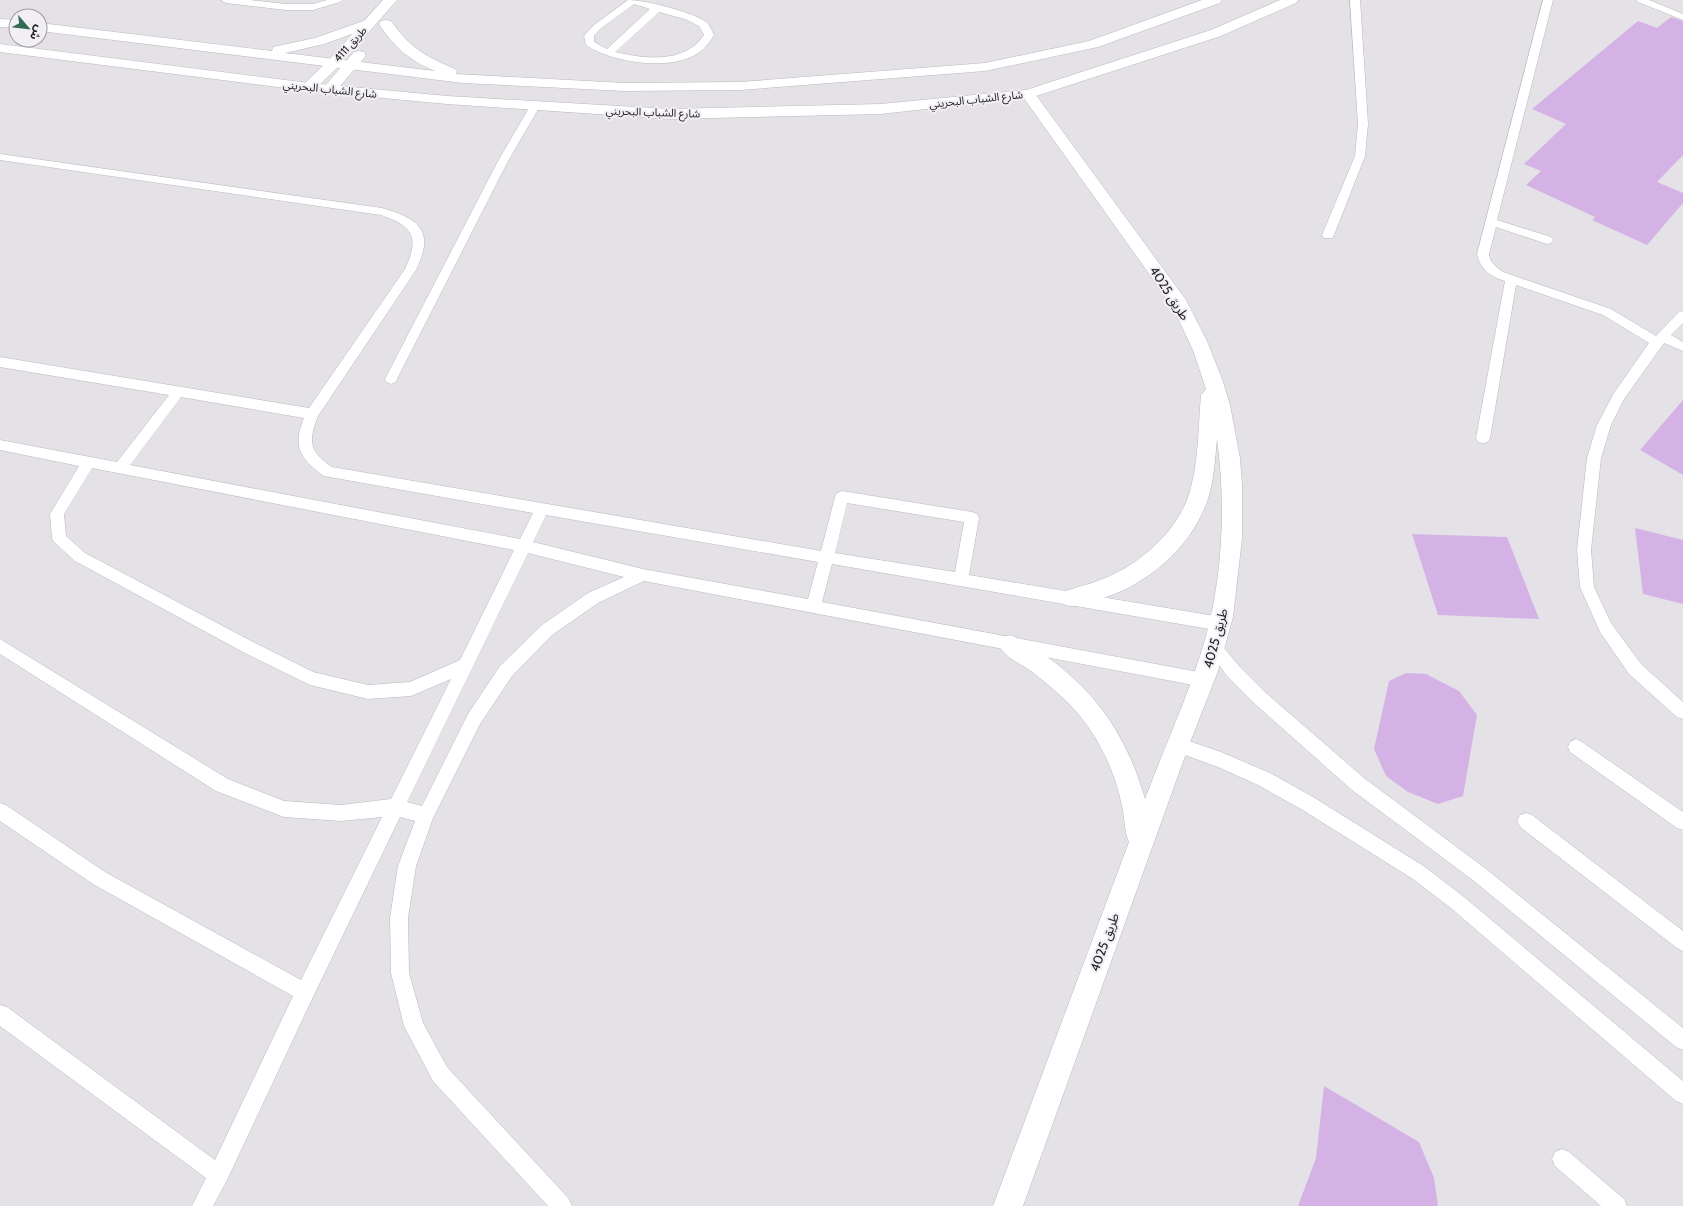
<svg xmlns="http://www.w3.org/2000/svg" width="1683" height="1206" viewBox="0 0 1683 1206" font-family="Cabin,'Noto Sans Arabic',sans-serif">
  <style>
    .building { fill: #d4b2e6 }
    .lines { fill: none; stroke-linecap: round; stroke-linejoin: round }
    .lane-casing { stroke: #bbb8bd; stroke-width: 1 }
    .street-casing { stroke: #bbb8bd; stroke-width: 1 }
    .secondary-casing { stroke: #bbb8bd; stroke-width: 1 }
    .lane { fill: #fff; fill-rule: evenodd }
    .street { fill: #fff; fill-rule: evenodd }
    .secondary { fill: #fff; fill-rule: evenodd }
    .labels { text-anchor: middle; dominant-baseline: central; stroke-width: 4; stroke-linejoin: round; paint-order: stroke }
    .far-street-label { font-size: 11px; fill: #1e1d1f; stroke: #f2eff4 }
    .street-label { font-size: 13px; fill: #1e1d1f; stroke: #f2eff4 }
  </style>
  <rect width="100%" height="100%" fill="#e5e2e7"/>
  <!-- building -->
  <path class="building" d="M1671 17 1683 21V155L1657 182 1683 193V203L1647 245 1592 220 1595 217 1526 185 1541 171 1524 164 1566 124 1532 109 1638 21 1657 28Z
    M1683 400V475L1640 450Z
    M1635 528 1683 540V604L1643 594Z
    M1412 534 1507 537 1539 619 1438 615Z
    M1406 673 1426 674 1459 691 1477 715 1463 796 1438 804 1408 792 1386 776 1374 749 1389 681Z
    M1324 1086 1419 1142 1434 1178 1438 1206H1298L1316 1158Z"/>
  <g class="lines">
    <!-- lane casing -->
    <g class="lane-casing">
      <path id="lane" d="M221 0H250L286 4H313L327 0H342L340 2 313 10H286L226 3Z
        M628 0C644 0 693 12 706 22 709 24 712 31 714 35 709 43 703 51 695 55 667 71 611 62 586 45L584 36 594 25ZM634 4 650 9 607 49 594 42V36L600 29ZM659 12 685 19 699 26 704 35C685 64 645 59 615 52Z
        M1350 0H1360L1368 124 1365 156 1334 235 1332 238H1324L1322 235 1355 156 1358 124Z
        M1543 0H1553L1497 220 1551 237 1553 240 1551 243 1547 244 1496 227 1489 254C1490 263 1496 267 1503 272L1611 309 1656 336 1679 312 1683 311V323L1671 335 1683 342V351L1664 343 1624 399 1611 425 1601 458 1591 550 1594 587 1611 623 1641 664 1683 702V719L1677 717 1629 674 1600 632 1580 587 1577 550 1587 458 1597 425 1614 393 1649 343 1603 315 1516 285 1490 438 1488 442 1483 443 1478 442 1476 438 1505 281C1491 277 1480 269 1477 254Z
        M1636 0H1649L1683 14V20L1638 2Z
        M535 103 540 106 507 163 397 379 396 382 391 384 386 382 385 379 497 163 530 106Z
        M0 154 382 208C420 219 435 231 416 270L318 416C308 442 309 451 332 467L821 551 835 497 837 493 842 491 972 512 977 514 979 518 969 575 1221 617 1226 619 1229 624 1226 629 1221 631 832 564 822 602 1204 673 1210 675 1212 680 1210 685 1204 687 644 581 598 603 552 635 512 676 480 724 433 818 416 866 408 918 409 973 423 1023 447 1067 569 1199 572 1206H548L433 1081 404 1026 391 973 390 918 398 866 415 821 400 817 312 999 226 1182 213 1206H192L206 1178 0 1026V1005L7 1007 215 1160 293 996 93 884 0 821V803L6 805 105 872 301 980 382 817 341 821 284 817 216 791 0 654V639L228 779 284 801 341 805 391 799 451 679 411 696 368 699 310 685 243 652 75 561 54 542 52 538 50 514 79 466 0 450V440L117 462 169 395 0 367V357L309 408 405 269C420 237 413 226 381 215L0 160ZM181 397 304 418C292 446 300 459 324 476L533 513 520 539 130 465ZM92 468 514 550 460 660 410 682 368 685 313 672 253 642 85 553 66 536 64 514ZM847 503 964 522 955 572 835 553ZM546 515 818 562 808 599 643 569 533 542ZM528 553 624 577 588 593 542 625 500 666 468 714 422 806 407 802Z
        M1214 640 1219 642 1239 666 1266 693 1364 778 1486 869 1683 1028V1050L1676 1047 1474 881 1352 790 1254 703 1227 676 1206 647 1209 642Z
        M1177 737 1221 752 1270 773 1313 797 1425 867 1464 897 1683 1081V1104L1676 1101 1452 909 1413 879 1301 809 1258 785 1218 767 1171 750 1169 745 1171 740Z
        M1576 739 1582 742 1683 812V830L1677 828 1570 752 1568 747 1570 742Z
        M1526 813 1532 815 1683 931V951L1677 948 1520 827 1517 821 1520 815Z
        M1562 1149 1569 1152 1624 1199 1627 1206H1601L1555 1166 1552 1159 1555 1152Z"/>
    </g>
    <!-- street casing -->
    <g class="street-casing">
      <path id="street" d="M383 0H397L338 67 314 90 309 91 304 90 302 87 304 84 328 61Z
        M359 51 364 52 366 55 364 58 335 92 330 93 325 92 323 89 325 86 354 52Z
        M1028 90 1033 91 1186 300 1207 341 1222 379 1230 405 1240 458 1242 485V538L1233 617 1218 671 1189 745 1023 1206H993L1129 842C1124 831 1125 818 1122 806 1115 771 1099 737 1074 709 1061 695 1046 683 1031 671 1020 663 1005 658 999 645L1002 638 1010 635C1026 641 1041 652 1054 662 1102 699 1128 741 1145 799 1165 746 1189 694 1205 640 1223 575 1226 505 1217 439 1215 459 1214 480 1208 499 1192 545 1153 580 1109 596 1095 601 1079 609 1065 605L1062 598 1065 591C1082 586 1098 582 1114 574 1145 559 1174 532 1187 500 1199 468 1198 429 1201 395L1206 389 1193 350 1172 306 1021 94 1023 91Z"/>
    </g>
    <!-- secondary casing -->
    <g class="secondary-casing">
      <path id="secondary" d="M1202 0H1222L1220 3 1098 47 985 71 740 90 625 91 463 83 40 31V23L272 51 273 47 315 38 369 19 374 20 376 23 374 26 324 44 285 53 435 71C409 60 395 48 379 24L381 21 386 20 391 21C409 47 426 57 455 69L457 72 456 74 625 83 740 82 985 63 1089 41Z
        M1280 0H1298L1296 3 1221 36 1033 97 881 114 671 119 447 104 309 91 0 52V44L309 83 447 96 671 109 881 104 1026 90 1211 30Z
        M0 19 16 20V28L0 27Z"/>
    </g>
    <!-- lane -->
    <use href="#lane" class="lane"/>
    <!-- street -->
    <use href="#street" class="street"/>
    <!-- secondary -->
    <use href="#secondary" class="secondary"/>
  </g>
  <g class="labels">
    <!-- far-street labels -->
    <g class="far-street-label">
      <text transform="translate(350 44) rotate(-48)">طريق 4111</text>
      <text transform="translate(330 89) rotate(6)">شارع الشباب البحريني</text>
      <text transform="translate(976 99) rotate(-6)">شارع الشباب البحريني</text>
      <text transform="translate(653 112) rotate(2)">شارع الشباب البحريني</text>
    </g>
    <!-- street labels -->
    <g class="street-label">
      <text transform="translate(1170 293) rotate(57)">طريق 4025</text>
      <text transform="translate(1215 638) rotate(-75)">طريق 4025</text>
      <text transform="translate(1104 942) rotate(-70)">طريق 4025</text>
    </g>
  </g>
  <!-- north arrow -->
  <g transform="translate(28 28) rotate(118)"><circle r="19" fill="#f2eff4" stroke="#9d9b9f"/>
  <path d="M0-3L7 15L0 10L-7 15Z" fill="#326b53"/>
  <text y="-6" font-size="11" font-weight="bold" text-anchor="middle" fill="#1e1d1f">ش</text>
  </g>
</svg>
